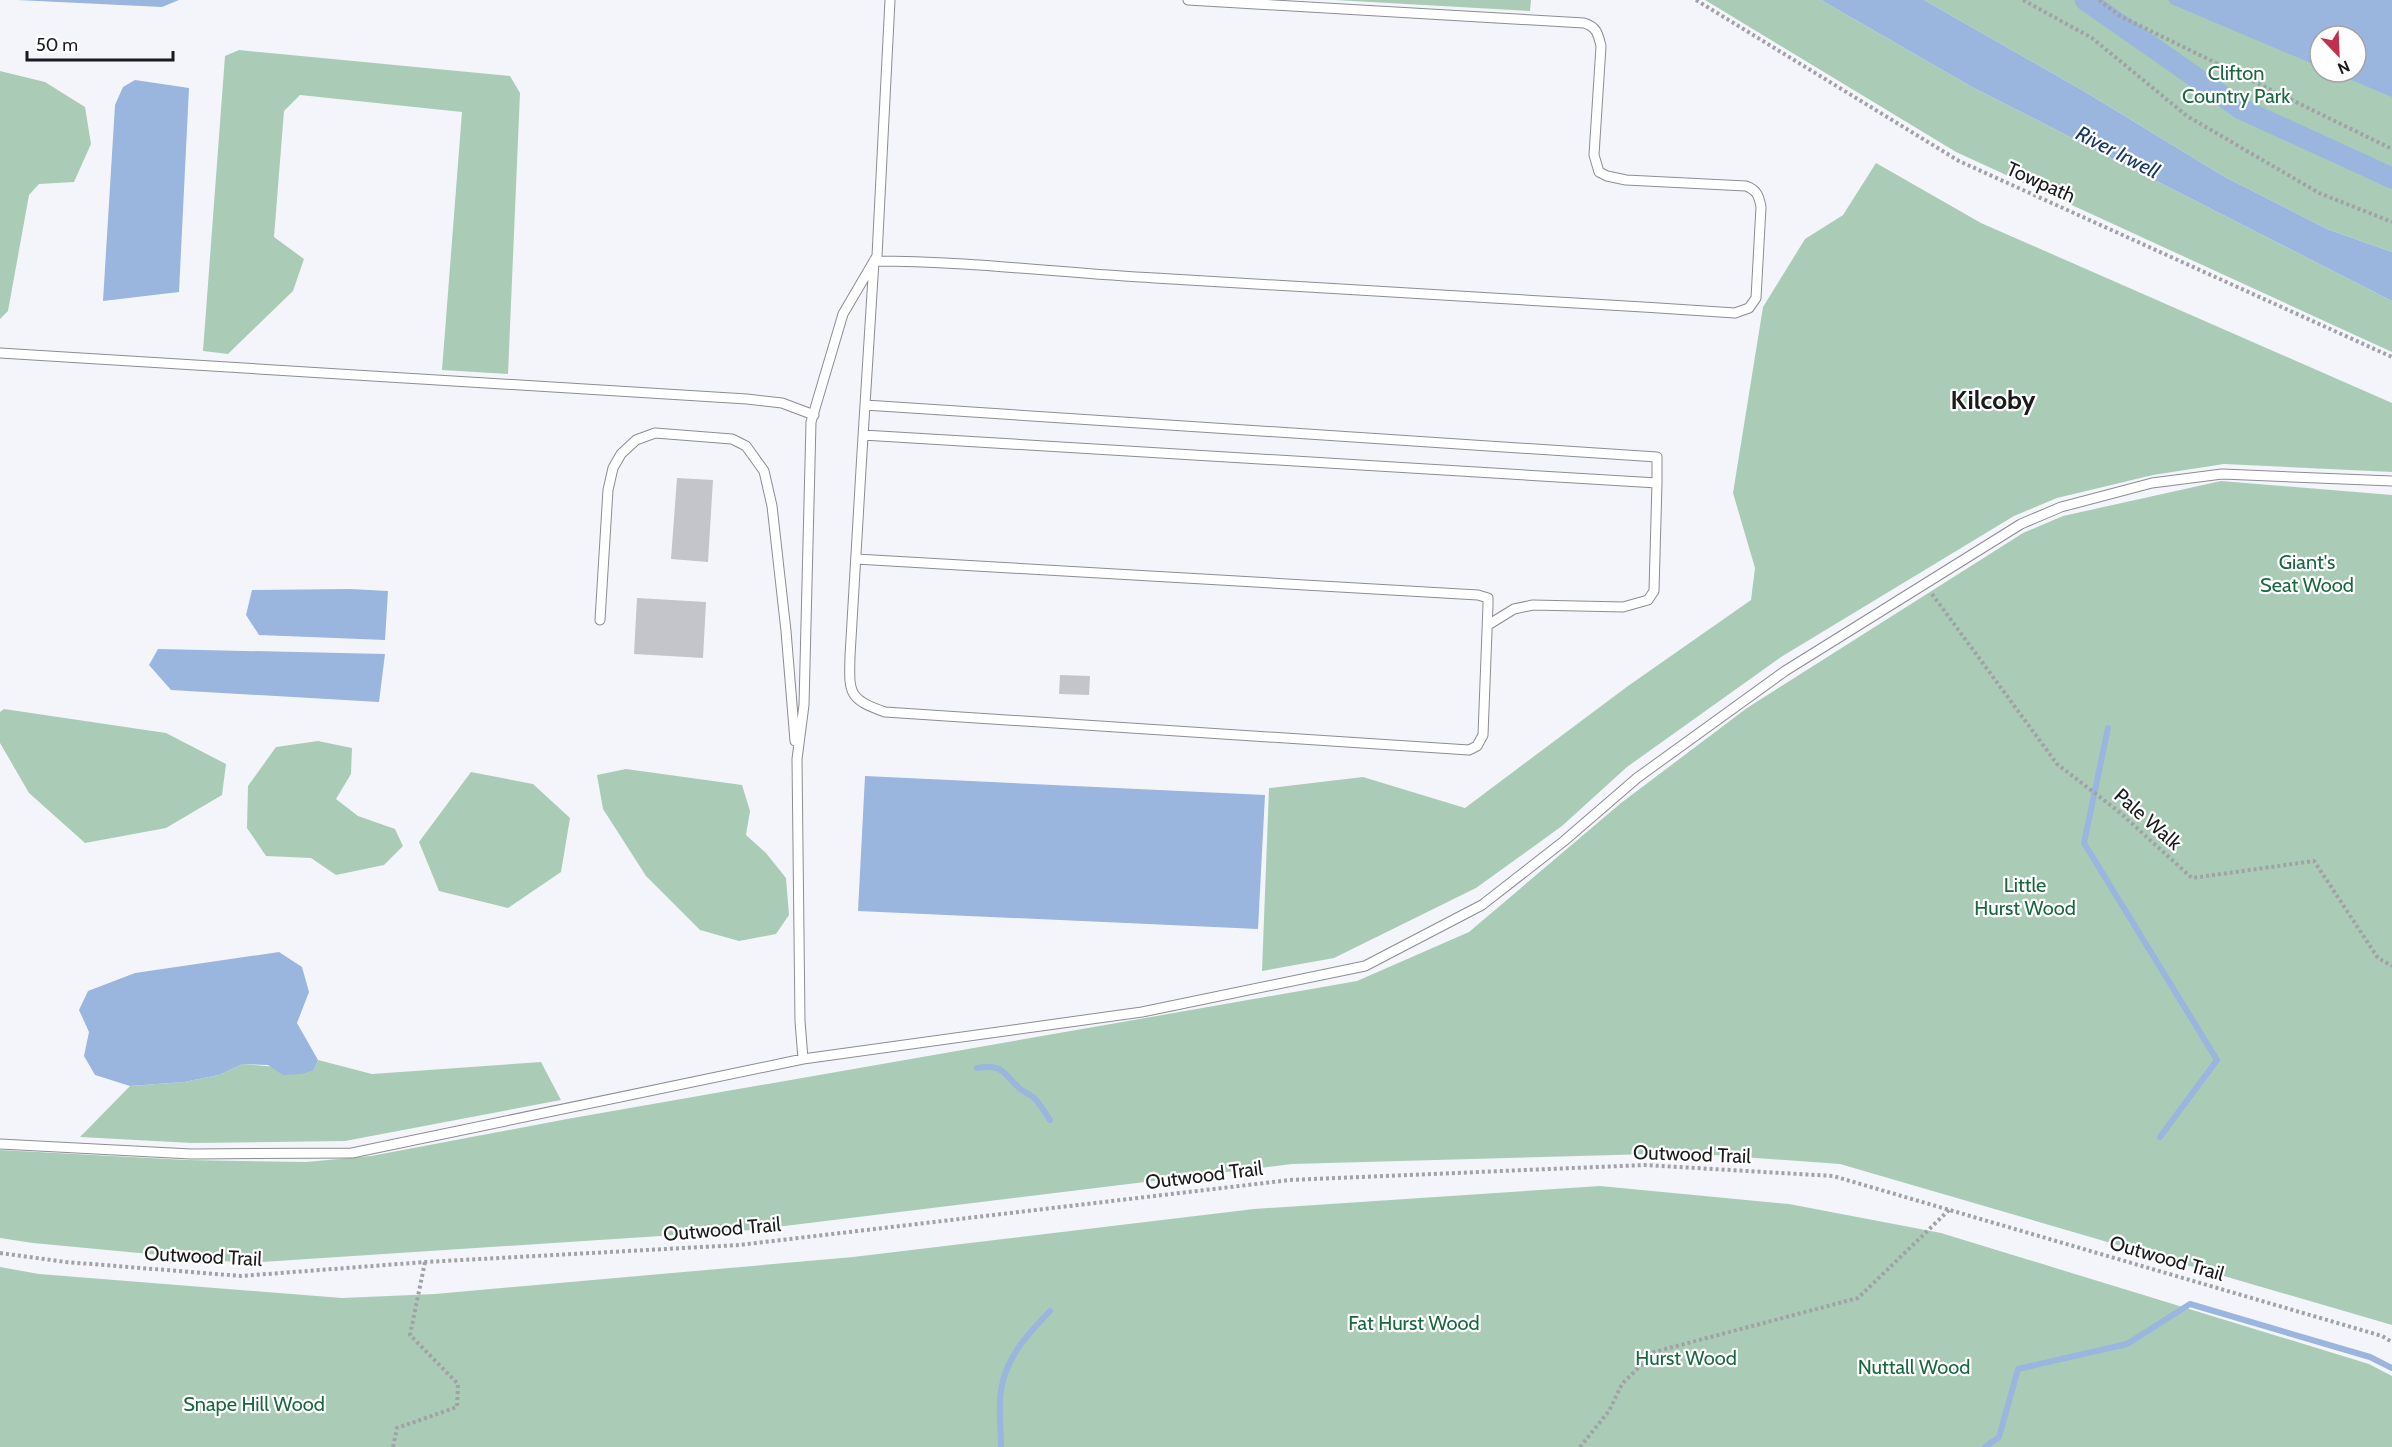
<svg xmlns="http://www.w3.org/2000/svg" width="2392" height="1447" viewBox="0 0 2392 1447" font-family="Cabin,sans-serif">
  <style>
    .green { fill: #aaccb6; fill-rule: evenodd }
    .water { fill: #9ab5de }
    .lines { fill: none; stroke-linecap: round; stroke-linejoin: round }
    .stream { stroke: #9ab5de; stroke-width: 6 }
    .canal { stroke: #9ab5de; stroke-width: 21 }
    .building { fill: #c3c5ca }
    .lane-casing { stroke: #8c8d92; stroke-width: 11 }
    .path { stroke: #a1a2a6; stroke-width: 4; stroke-dasharray: 3 3; stroke-linecap: butt }
    .lane { stroke: #fff; stroke-width: 9 }
    .labels { text-anchor: middle; dominant-baseline: central; stroke-width: 4.5; stroke-linejoin: round; paint-order: stroke }
    .park-label { font-size: 20px; fill: #196741; stroke: #fff }
    .street-label { font-size: 20px; fill: #1b1b1d; stroke: #fff }
    .water-label { font-size: 21px; font-style: italic; fill: #17376a; stroke: #fff }
    .district-label { font-size: 26px; font-weight: bold; fill: #1b1b1d; stroke: #fff }
  </style>
  <rect width="100%" height="100%" fill="#f4f5fb"/>
  <!-- green -->
  <path class="green" d="M1335 0H1531L1530 11Z
    M1705 0H1821L1972 87 2392 301V352L1956 152Z
    M1924 0H2392V252L2327 229 2225 177 2082 90ZM2320 36H2356V72H2320Z
    M239 50 510 76 520 93 508 374 442 370 462 112 300 95 284 111 274 237 304 259 293 291 228 354 203 351 225 56Z
    M0 71 45 82 85 107 91 144 74 182 39 184 29 195 8 311 0 319Z
    M1876 163 1981 223 2392 403V472L2224 464 2153 475 2057 498 2014 516 1781 657 1627 767 1562 826 1476 888 1334 958 1262 971 1269 788 1363 777 1465 808 1628 686 1751 600 1755 568 1733 493 1763 307 1805 239 1843 215Z
    M2221 481 2392 495V1325L1840 1164 1687 1153 1292 1164 752 1230 245 1263 33 1243 0 1238V1150L187 1160 306 1162 371 1156 567 1119 1357 981 1469 932 1621 803 1747 708 2023 533 2063 516Z
    M4 709 166 733 226 764 222 795 166 828 85 843 29 793 0 743V712Z
    M318 741 352 748 351 774 336 799 358 816 395 829 403 846 384 865 336 875 311 858 266 856 247 828 248 786 276 747Z
    M626 769 742 785 750 811 746 835 766 853 786 878 789 915 776 934 739 941 700 930 646 876 603 809 597 775Z
    M471 772 533 784 570 818 561 872 508 908 439 891 419 842Z
    M318 1060 372 1074 541 1062 561 1100 345 1141 192 1143 80 1137 130 1086 184 1082 219 1075 243 1064 314 1070Z
    M1600 1186 1789 1204 1941 1233 2369 1364 2392 1376V1447H0V1267L39 1274 342 1298 435 1294 853 1257 1254 1209Z"/>
  <!-- water -->
  <path class="water" d="M17 0H179L162 7Z
    M1821 0H1924L2082 90 2225 177 2327 229 2392 252V301L1972 87Z
    M2168 0H2392V97L2332 72H2356V36H2320V67L2171 4Z
    M135 80 189 88 179 292 103 301 115 105 123 87Z
    M350 589 388 591 385 640 259 635 246 615 252 590Z
    M158 649 385 654 379 702 171 690 149 665Z
    M865 776 1265 795 1258 929 858 911Z
    M279 952 302 967 309 992 297 1023 318 1060 314 1070 302 1074 283 1075 268 1065 243 1064 219 1075 184 1082 130 1086 95 1075 84 1056 89 1032 79 1010 88 991 135 973Z"/>
  <g class="lines">
    <!-- stream -->
    <path class="stream" d="M2108 728 2084 843 2217 1060 2160 1137
      M977 1068C1002 1064 1002 1071 1017 1086 1021 1091 1028 1093 1033 1097 1040 1103 1045 1113 1050 1120
      M1001 1447C1001 1429 998 1408 1001 1390 1006 1357 1028 1334 1050 1311
      M1985 1447 1999 1437 2018 1369 2127 1344 2190 1304 2370 1357 2392 1368"/>
    <!-- canal -->
    <path class="canal" d="M2085 0 2241 109 2392 178"/>
  </g>
  <!-- building -->
  <path class="building" d="M677 478 713 480 708 562 671 559Z
    M637 598 706 602 703 658 634 654Z
    M1060 675 1090 676 1089 695 1059 694Z"/>
  <g class="lines">
    <!-- lane casing -->
    <g class="lane-casing">
      <path id="lane" d="M0 353 747 399 782 403 814 415
        M865 405 1657 457V483
        M863 435 1657 483 1654 591 1648 600 1623 607 1533 605 1514 609 1488 625
        M856 559 1478 595 1488 598V605L1483 735 1477 746 1469 750 885 712C848 699 849 693 850 656 858 524 865 393 874 261 968 261 1062 273 1155 278 1349 290 1542 300 1735 313L1749 308 1756 298 1761 207C1759 196 1757 190 1746 186L1626 180 1607 176 1599 172 1594 155 1601 46C1598 34 1597 27 1584 23L1188 0
        M600 620 608 490 613 468 621 454 636 440 655 433 732 439 746 446 764 471 772 506 786 631 795 741
        M803 1059 800 1021 797 759 804 705 811 422 843 314 877 256 890 0
        M0 1144 191 1154 352 1153 803 1059 1142 1012 1365 966 1482 905 1564 841 1637 778 1785 671 2021 524 2061 507 2152 483 2222 474 2392 481"/>
    </g>
    <!-- path -->
    <path class="path" d="M1696 0 1959 161 2392 357
      M2023 0 2092 38 2187 116 2319 193 2392 222
      M2099 0 2120 16 2392 149
      M1932 594 2057 764 2118 811 2192 878 2314 861 2378 958 2392 966
      M0 1253 66 1262 241 1276 425 1262 739 1245 1290 1180 1644 1165 1833 1176 2382 1336 2392 1342
      M393 1447 397 1428 457 1407 458 1384 410 1335 425 1262
      M1580 1447 1609 1411 1622 1384 1654 1352 1858 1298 1949 1210"/>
    <!-- lane -->
    <use href="#lane" class="lane"/>
  </g>
  <g class="labels">
    <!-- park labels -->
    <g class="park-label">
      <text x="2236" y="73">Clifton<tspan x="2236" dy="23">Country Park</tspan></text>
      <text x="2307" y="562">Giant's<tspan x="2307" dy="23">Seat Wood</tspan></text>
      <text x="2025" y="885">Little<tspan x="2025" dy="23">Hurst Wood</tspan></text>
      <text x="1414" y="1323">Fat Hurst Wood</text>
      <text x="1686" y="1358">Hurst Wood</text>
      <text x="1914" y="1367">Nuttall Wood</text>
      <text x="254" y="1404">Snape Hill Wood</text>
    </g>
    <!-- street labels -->
    <g class="street-label">
      <text transform="translate(2041 182) rotate(24)">Towpath</text>
      <text transform="translate(2148 819) rotate(41)">Pale Walk</text>
      <text transform="translate(1692 1154) rotate(2)">Outwood Trail</text>
      <text transform="translate(1204 1175) rotate(-7)">Outwood Trail</text>
      <text transform="translate(722 1229) rotate(-5)">Outwood Trail</text>
      <text transform="translate(203 1256) rotate(3)">Outwood Trail</text>
      <text transform="translate(2167 1258) rotate(16)">Outwood Trail</text>
    </g>
    <!-- water labels -->
    <g class="water-label">
      <text transform="translate(2118 152) rotate(27)">River Irwell</text>
    </g>
    <!-- district labels -->
    <g class="district-label">
      <text x="1993" y="400">Kilcoby</text>
    </g>
  </g>
  <!-- north arrow -->
  <g transform="translate(2338 54) rotate(157)"><circle r="28" fill="#ffffff" stroke="#a4a4a5" stroke-width="1.5"/>
  <path d="M0-4.5L10 22L0 15L-10 22Z" fill="#c1314d"/>
  <text y="-9" font-size="16" font-weight="bold" text-anchor="middle" fill="#1b1b1d">N</text>
  </g>
  <!-- scale -->
  <path d="M27 51v9h146v-9" fill="none" stroke="#1b1b1d" stroke-width="3"/>
  <text x="36" y="51" font-size="18" fill="#1b1b1d" stroke="#ffffff" stroke-width="4.5" paint-order="stroke">50 m</text>
</svg>
